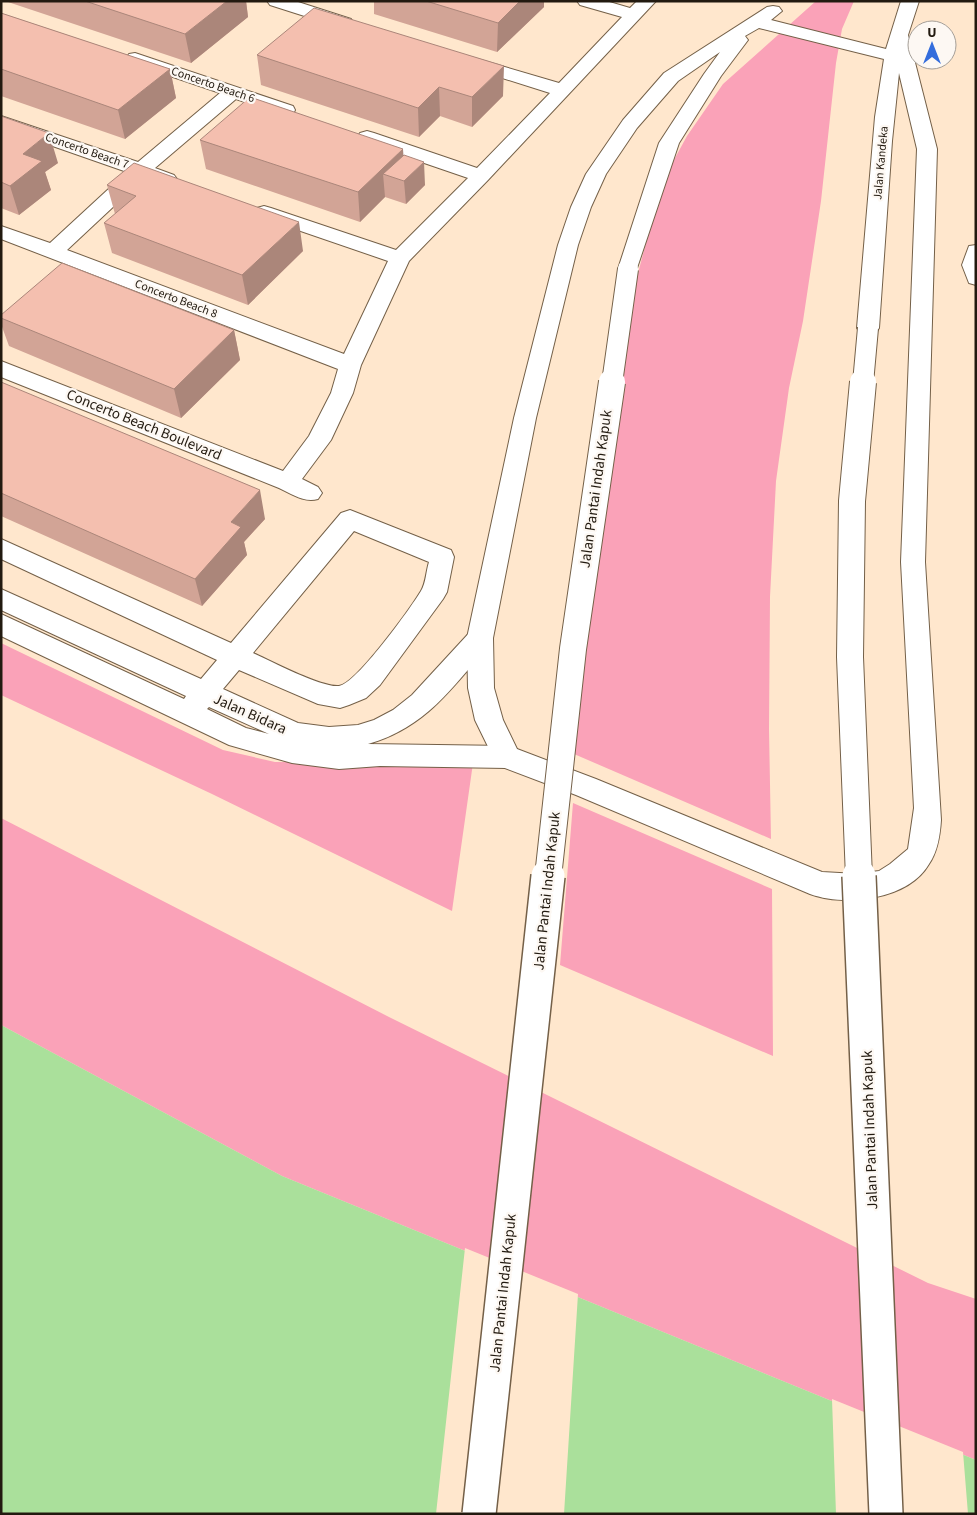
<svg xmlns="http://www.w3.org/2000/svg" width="977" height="1515" viewBox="0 0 977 1515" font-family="'Source Sans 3',sans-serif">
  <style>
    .green { fill: #faa2b8 }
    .water { fill: #aae09b }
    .pier { fill: #ffe7cd }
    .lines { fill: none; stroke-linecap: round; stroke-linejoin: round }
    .minor-casing { stroke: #746048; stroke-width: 2 }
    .major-casing { stroke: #746048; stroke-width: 2 }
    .minor { fill: #fff; fill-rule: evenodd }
    .major { fill: #fff; fill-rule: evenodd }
    .major-bridge-far2-casing { stroke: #746048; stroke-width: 22; stroke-linecap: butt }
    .major-bridge-far1-casing { stroke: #746048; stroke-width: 28; stroke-linecap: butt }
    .major-bridge-casing { stroke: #746048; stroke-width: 36; stroke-linecap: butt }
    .major-bridge-far2 { stroke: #fff; stroke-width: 20 }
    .major-bridge-far1 { stroke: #fff; stroke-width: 26 }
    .major-bridge { stroke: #fff; stroke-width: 33 }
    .wall { fill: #d2a496 }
    .shaded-wall { fill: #ab867a }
    .building { fill: #f4bfaf; stroke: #ab867a }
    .labels { text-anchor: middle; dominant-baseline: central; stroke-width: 4.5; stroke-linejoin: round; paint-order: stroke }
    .far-street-label { font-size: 12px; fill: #221a10; stroke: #fdf8f3 }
    .street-label { font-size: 15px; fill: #221a10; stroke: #fdf8f3 }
  </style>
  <rect width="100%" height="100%" fill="#ffe7cd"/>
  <!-- green -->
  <path class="green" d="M816 1H854L842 29 836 63 821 201 803 321 789 388 776 481 770 597 769 729 771 839 574 754 590 621 637 277 658 197 669 169 687 136 723 84Z
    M1 643 223 750 275 762 473 763 452 911 212 794 1 695Z
    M573 803 772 889 773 1056 560 965Z
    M1 818 389 1017 928 1283 976 1299V1460L282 1176 1 1025Z"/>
  <!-- water -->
  <path class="water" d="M1 1025 282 1176 976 1460V1514H1Z"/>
  <!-- pier -->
  <path class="pier" d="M465 1248 578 1294 564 1514H436Z
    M832 1399 963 1452 968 1514H836Z"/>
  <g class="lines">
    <!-- minor casing -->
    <g class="minor-casing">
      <path id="minor" d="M267 1H295L351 19 354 23 351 27 345 28 339 27 270 5Z
        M577 1H606L630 8 637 1H656L488 180 409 261 361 365 353 393 331 440 302 479 318 487 322 493 318 499C304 503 292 494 279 488L1 377V361L283 471 309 436 331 393 338 369 1 239V226L50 243 127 172 1 128V116L138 162 220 93 129 62 126 58 129 54 135 53 293 106 295 110 293 114 286 116 236 99 155 168 174 175 177 179 174 183 167 185 144 178 67 250 344 354 388 261 257 216 254 212 257 208 264 206 271 208 396 250 468 178 360 141 357 137 360 133 367 131 374 133 477 168 550 93 461 65 458 61 461 57 467 56 559 83 622 17 580 5Z
        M976 245V285L969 283 962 265 969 246Z
        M350 510 451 550 454 557 447 592 443 599 380 685 366 698 349 705 340 708 318 704 239 670 223 689 298 723 329 727 358 725 374 720 393 710 412 695 471 631 480 628 489 631 493 638 489 645C452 688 425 728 368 744L507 746 517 749 521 757 517 765 507 768 380 766 339 769 292 763 229 745 1 636V614L184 699 186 696 1 610V589L201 679 217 660 1 559V539L231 643 341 513ZM354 531 429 562C426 571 426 583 421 591 410 609 356 684 339 686 322 688 271 661 253 653ZM209 707 269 734 246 728 207 709Z"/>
    </g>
    <!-- major casing -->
    <g class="major-casing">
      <path id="major" d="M901 1H919L908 35 937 149 925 562 941 820C940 835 938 851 929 864 908 900 845 907 810 894L576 795 497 765 475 720 468 688 467 638 514 418 558 245 571 207 586 174 623 120 664 73 767 7 773 6 779 7 782 11 771 20 886 49ZM759 28 884 59 875 117 857 328 860 333 868 335 876 333 879 328 892 141 899 73 917 149 901 562 914 808 908 849 890 864 879 871 857 874 822 872 596 779 517 749 503 720 494 688 493 638 536 418 578 245 591 207 606 174 637 128 678 81 720 52 704 74 659 143 618 269 621 274 628 276 635 274 679 143 721 76 748 40 745 36Z"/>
    </g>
    <!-- minor -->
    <use href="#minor" class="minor"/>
    <!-- major -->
    <use href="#major" class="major"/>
    <!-- major-bridge-far2 casing -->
    <g class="major-bridge-far2-casing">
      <path id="major-bridge-far2" d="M612 383 628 269
        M863 383 868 328"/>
    </g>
    <!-- major-bridge-far1 casing -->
    <g class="major-bridge-far1-casing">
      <path id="major-bridge-far1" d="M548 877 573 649 612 382
        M859 877 850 657 852 501 863 382"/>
    </g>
    <!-- major-bridge casing -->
    <g class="major-bridge-casing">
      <path id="major-bridge" d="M859 876 886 1514
        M479 1514 548 876"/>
    </g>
    <!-- major-bridge-far2 -->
    <use href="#major-bridge-far2" class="major-bridge-far2"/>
    <!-- major-bridge-far1 -->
    <use href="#major-bridge-far1" class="major-bridge-far1"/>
    <!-- major-bridge -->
    <use href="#major-bridge" class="major-bridge"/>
  </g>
  <!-- wall -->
  <path class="wall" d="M8 1H246L248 17 191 63 8 2Z
    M374 1H544V7L497 52 374 14Z
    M1 13 170 69 176 98 125 139 1 96Z
    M257 55 503 96 472 127 440 116 419 137 261 85Z
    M1 116 58 163 45 172 51 190 19 215 1 208Z
    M200 140 404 155 425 185 406 204 385 197 360 222 206 169Z
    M107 185 303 251 248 305 112 253 104 223 115 214Z
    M1 315 234 330 240 360 181 418 9 346 1 324Z
    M1 382 265 519 244 542 247 555 202 606 1 516Z"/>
  <!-- shaded-wall -->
  <path class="shaded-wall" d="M227 1H246L248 17 191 63 185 34Z
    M520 1H544V7L497 52 498 23Z
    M504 66 503 96 472 127V97Z
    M170 69 176 98 125 139 118 110Z
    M439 87 440 116 419 137 418 108Z
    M49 133 58 163 45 172 51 190 19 215 10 186 23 154Z
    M403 149 405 178 383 174 385 197 360 222 358 192Z
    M424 162 425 185 406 204 404 181Z
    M299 222 303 251 248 305 242 275Z
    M234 330 240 360 181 418 174 389Z
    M260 490 265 519 244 542 247 555 202 606 195 579 231 522Z"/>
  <!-- building -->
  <path class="building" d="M85 1H227L185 34Z
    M426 1H520L498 23Z
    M314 8 504 66 472 97 439 87 418 108 257 55Z
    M1 13 170 69 118 110 1 69Z
    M250 97 403 149 358 192 200 140Z
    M1 116 49 133 23 154 42 161 10 186 1 182Z
    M404 155 424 162 404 181 383 174Z
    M134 163 299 222 242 275 104 223 136 196 107 185Z
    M62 263 234 330 174 389 1 318V315Z
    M1 382 260 490 231 522 241 527 195 579 1 493Z"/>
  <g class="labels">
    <!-- far-street labels -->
    <g class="far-street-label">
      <text transform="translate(213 85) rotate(19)">Concerto Beach 6</text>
      <text transform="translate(87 151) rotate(19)">Concerto Beach 7</text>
      <text transform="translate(881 163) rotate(-85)">Jalan Kandeka</text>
      <text transform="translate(176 299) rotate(21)">Concerto Beach 8</text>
    </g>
    <!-- street labels -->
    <g class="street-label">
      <text transform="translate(144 425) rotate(22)">Concerto Beach Boulevard</text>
      <text transform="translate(596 489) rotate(-82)">Jalan Pantai Indah Kapuk</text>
      <text transform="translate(250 714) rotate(24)">Jalan Bidara</text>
      <text transform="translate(547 891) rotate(-84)">Jalan Pantai Indah Kapuk</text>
      <text transform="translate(870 1130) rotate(-92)">Jalan Pantai Indah Kapuk</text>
      <text transform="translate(503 1293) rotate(-84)">Jalan Pantai Indah Kapuk</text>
    </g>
  </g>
  <!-- border -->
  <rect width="977" height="1515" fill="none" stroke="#221a10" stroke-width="5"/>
  <!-- north arrow -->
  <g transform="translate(932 45)"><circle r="24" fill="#fdf8f3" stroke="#a59f98"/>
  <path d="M0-4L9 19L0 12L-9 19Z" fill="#346ddc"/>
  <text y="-8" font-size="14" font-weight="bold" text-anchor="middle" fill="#221a10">U</text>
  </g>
</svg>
